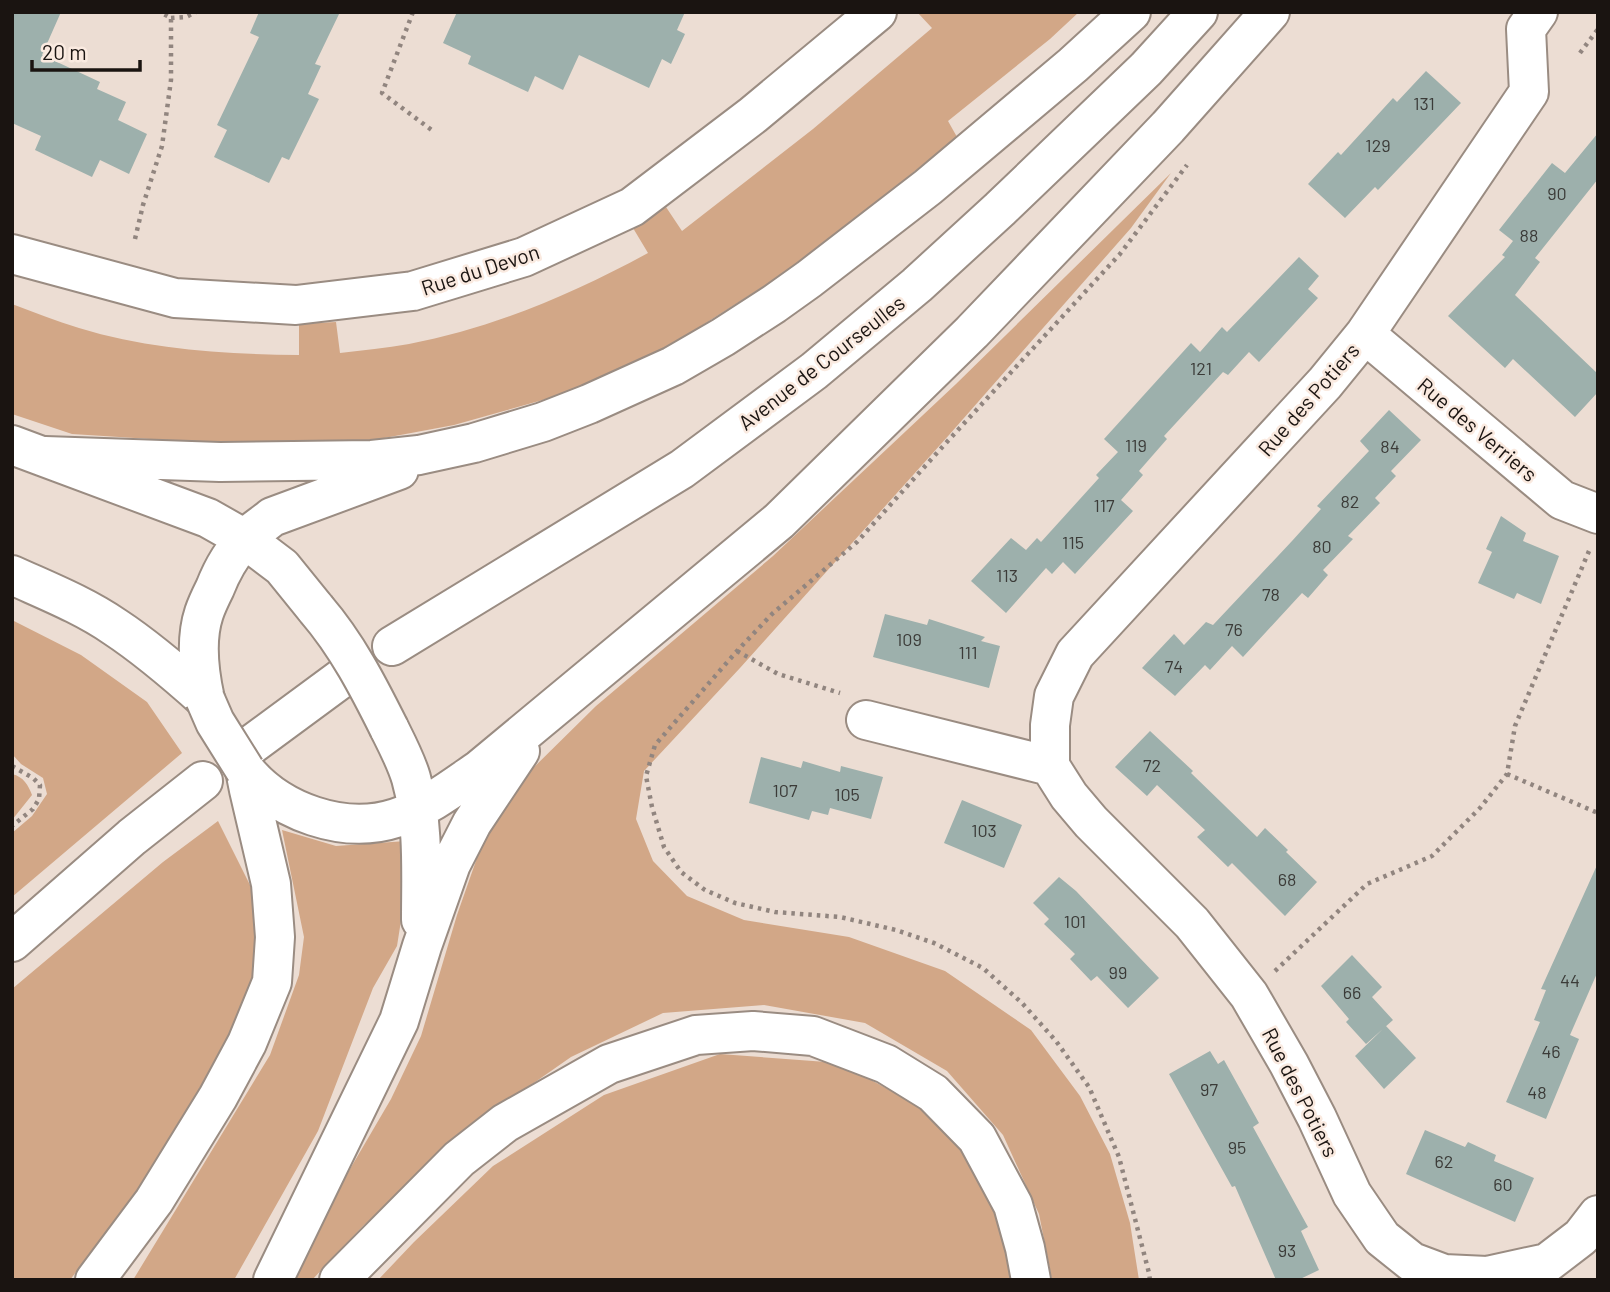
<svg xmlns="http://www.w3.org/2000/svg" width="1610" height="1292" viewBox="0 0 1610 1292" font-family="Barlow,sans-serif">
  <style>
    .green { fill: #d2a787 }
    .building { fill: #9db0ac }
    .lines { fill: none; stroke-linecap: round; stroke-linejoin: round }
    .street-casing { stroke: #9a8c82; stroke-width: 42 }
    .secondary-casing { stroke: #9a8c82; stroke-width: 42 }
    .path { stroke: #91857f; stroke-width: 4.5; stroke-dasharray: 3.5 5; stroke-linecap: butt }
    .street { stroke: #fff; stroke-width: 38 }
    .secondary { stroke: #fff; stroke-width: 38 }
    .secondary-bridge-casing { stroke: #9a8c82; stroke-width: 42; stroke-linecap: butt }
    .secondary-bridge { stroke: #fff; stroke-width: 38 }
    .labels { text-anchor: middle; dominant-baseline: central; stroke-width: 5; stroke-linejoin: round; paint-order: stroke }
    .number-label { font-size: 18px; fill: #3b3b38 }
    .street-label { font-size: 21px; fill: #1a1411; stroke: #faeae0 }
  </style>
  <rect width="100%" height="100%" fill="#ecddd3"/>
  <!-- green -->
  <path class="green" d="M917 12H1079L1050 39 948 121 957 137 808 258 676 342 571 392 454 425 368 441 245 445 72 434 12 414V304C34 312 56 321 79 328 151 350 224 354 299 355V324L336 322 340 353C363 350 386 348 409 344 493 328 573 294 648 253L633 228 666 207 682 231 813 129 932 28Z
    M1171 173 1131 228 949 435 740 668 644 771 636 819 653 861 687 896 744 920 849 937 945 971 1031 1030 1080 1096 1110 1154 1130 1223 1139 1280H1052L1039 1214 1003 1135 947 1071 865 1023 764 1005 663 1013 571 1057 491 1113 363 1226 312 1280H292L350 1169 391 1099 421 1036 457 915 485 835 522 779 596 706 773 556 956 384Z
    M12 620 81 655 147 702 182 753 12 897V833L32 816 47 794 43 778 21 764 12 754Z
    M12 774C24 777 28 785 32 795L12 820Z
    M218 821 255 895 256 990 230 1042 147 1177 70 1280H12V989L163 862Z
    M282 830 336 846 406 841V889L397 946 373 988 318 1131 234 1280H133L270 1055 299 975 304 937Z
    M720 1054 840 1063 926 1110 979 1172 1013 1264V1280H378L414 1242 493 1166 604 1095Z"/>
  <!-- building -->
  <path class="building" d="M12 12H61L42 55 100 82 97 89 126 102 118 120 147 134 129 174 100 160 92 177 35 150 41 136 12 123Z
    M259 12H340L315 64 321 66 308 94 319 99 289 160 282 157 269 183 214 157 227 130 217 125 259 37 250 33Z
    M457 12H685L677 30 685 34 671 64 662 59 649 88 579 55 563 90 535 76 528 92 468 64 471 56 443 43Z
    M1426 71 1461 103 1378 190 1375 187 1345 218 1308 184 1338 152 1341 155 1393 98 1397 102Z
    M1598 133V179L1535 258 1540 262 1515 295 1598 374V392L1575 417 1513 359 1505 368 1448 316 1505 257 1502 255 1513 241 1499 230 1552 163 1565 173Z
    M1299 257 1319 276 1308 289 1318 298 1259 362 1249 352 1228 375 1223 372 1164 436 1167 439 1139 471 1143 475 1121 500 1133 511 1075 574 1063 562 1052 574 1046 568 1006 613 971 581 1011 538 1026 550 1037 538 1041 542 1099 478 1096 475 1118 452 1104 439 1191 343 1200 352 1222 327 1227 332Z
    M1389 410 1421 440 1391 471 1396 476 1375 498 1380 503 1348 536 1353 539 1323 570 1328 575 1308 598 1302 593 1243 657 1232 646 1210 670 1205 665 1175 696 1142 668 1174 634 1184 645 1206 622 1213 625 1292 541 1321 509 1317 506 1369 451 1360 441Z
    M1501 516 1526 533 1523 541 1559 556 1541 604 1517 593 1514 599 1478 583 1492 552 1486 549Z
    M885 614 927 625 929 619 985 637 981 641 1000 646 989 688 873 657Z
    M1150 731 1193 771 1191 773 1257 837 1265 828 1288 850 1286 852 1317 882 1285 916 1232 863 1228 867 1197 837 1205 830 1157 785 1147 796 1115 767Z
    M761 757 801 768 803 761 840 772 841 766 883 777 871 819 830 808 828 815 812 811 809 820 749 803Z
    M962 800 1022 825 1004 868 944 843Z
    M1598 863V971L1570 1035 1579 1039 1546 1119 1506 1102 1540 1022 1534 1020 1546 990 1541 989Z
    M1059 877 1076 891 1159 978 1128 1008 1097 976 1091 981 1070 959 1075 954 1044 924 1049 919 1033 903Z
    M1352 955 1382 987 1372 997 1393 1020 1366 1044 1346 1022 1349 1019 1321 986Z
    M1386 1026 1416 1058 1384 1089 1355 1056Z
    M1210 1051 1218 1064 1224 1060 1259 1123 1253 1127 1308 1227 1301 1231 1319 1270 1298 1280H1276L1235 1186 1232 1187 1169 1074Z
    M1425 1130 1465 1147 1468 1142 1496 1155 1494 1161 1534 1178 1515 1222 1406 1174Z"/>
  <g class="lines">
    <!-- street casing -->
    <g class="street-casing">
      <path id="street" d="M1538 12 1526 29 1529 92 1365 334 1325 383 1075 654 1054 696 1050 725V766L1069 796 1091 822 1192 923 1249 995 1289 1064 1317 1118 1352 1194 1382 1238 1412 1262 1444 1274 1487 1276 1547 1263 1581 1237 1598 1215
        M12 254 175 298 296 305 413 291 524 257 632 207 753 115 877 12
        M1365 334 1562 500 1598 514
        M866 720 1050 766"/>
    </g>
    <!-- secondary casing -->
    <g class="secondary-casing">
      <path id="secondary" d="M12 445 208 518 245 539 282 567 316 609
        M45 456 220 462 372 460 419 455 474 443 543 422 589 404 673 366 723 337 774 304 809 279 928 187 1073 65 1131 12
        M12 575C47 591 83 605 115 627 147 648 177 674 205 699
        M392 646 682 469 814 371 917 285 1000 209 1146 69 1198 12
        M205 699C199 672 195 640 204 613 207 604 211 596 215 588 222 570 233 551 247 537 254 530 264 524 272 517L399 470
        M389 728C397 744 406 761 411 778 424 824 421 873 421 920
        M251 745 346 675
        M245 770C279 812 344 835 396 818 427 808 454 787 480 769L779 521 972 332 1168 127 1270 12
        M12 942 132 837 203 781
        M95 1280 154 1201 218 1097 247 1043 272 982 275 937 271 884 249 790 245 770
        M273 1280 399 1021 422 946 451 864 472 823 520 751
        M339 1280 459 1159 505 1123 609 1064 696 1035 753 1031 813 1036 886 1064 933 1093 977 1138 1013 1205 1025 1248 1031 1280"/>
    </g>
    <!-- path -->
    <path class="path" d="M413 12 382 93 433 131
      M171 18 186 17 196 12
      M1580 53 1598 29
      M135 239 143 205 162 146 171 80V18L160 12
      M737 651 778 674 840 693
      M12 766 33 778 40 785 39 799 33 809 12 826
      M1507 774 1598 813
      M1275 971 1367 884 1432 856 1480 808 1507 774 1515 726 1589 551
      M1150 1280 1149 1273 1119 1157 1089 1087 1056 1041 1022 1003 983 968 934 943 896 930 840 917 775 912 735 903 705 890 681 872 664 847 652 807 646 776 655 745 737 651 772 614 857 542 945 444 1120 254 1187 165"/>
    <!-- street -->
    <use href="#street" class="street"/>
    <!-- secondary -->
    <use href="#secondary" class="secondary"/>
    <!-- secondary-bridge casing -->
    <g class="secondary-bridge-casing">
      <path id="secondary-bridge" d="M316 609C347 645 368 686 389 728
        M205 699 215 722 245 770"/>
    </g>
    <!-- secondary-bridge -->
    <use href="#secondary-bridge" class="secondary-bridge"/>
  </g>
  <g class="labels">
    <!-- number labels -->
    <g class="number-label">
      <text x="1424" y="103">131</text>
      <text x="1378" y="145">129</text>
      <text x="1557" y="193">90</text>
      <text x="1529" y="235">88</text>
      <text x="1201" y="368">121</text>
      <text x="1136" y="445">119</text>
      <text x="1390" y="446">84</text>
      <text x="1350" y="501">82</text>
      <text x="1104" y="505">117</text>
      <text x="1073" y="542">115</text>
      <text x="1322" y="546">80</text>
      <text x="1007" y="575">113</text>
      <text x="1271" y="594">78</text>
      <text x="1234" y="629">76</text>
      <text x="909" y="639">109</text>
      <text x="968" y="652">111</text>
      <text x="1174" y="666">74</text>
      <text x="1152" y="765">72</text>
      <text x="785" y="790">107</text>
      <text x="847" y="794">105</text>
      <text x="984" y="830">103</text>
      <text x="1287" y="879">68</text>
      <text x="1075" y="921">101</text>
      <text x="1118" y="972">99</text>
      <text x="1570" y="980">44</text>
      <text x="1352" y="992">66</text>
      <text x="1551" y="1051">46</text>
      <text x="1209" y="1089">97</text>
      <text x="1537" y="1092">48</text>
      <text x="1237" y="1147">95</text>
      <text x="1444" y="1161">62</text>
      <text x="1503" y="1184">60</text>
      <text x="1287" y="1250">93</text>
    </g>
    <!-- street labels -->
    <g class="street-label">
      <text transform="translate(480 269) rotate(-18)">Rue du Devon</text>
      <text transform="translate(821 362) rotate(-38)">Avenue de Courseulles</text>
      <text transform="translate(1308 399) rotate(-49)">Rue des Potiers</text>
      <text transform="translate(1478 429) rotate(40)">Rue des Verriers</text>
      <text transform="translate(1301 1092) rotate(63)">Rue des Potiers</text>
    </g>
  </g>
  <!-- border -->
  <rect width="1610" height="1292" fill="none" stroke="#1a1411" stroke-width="28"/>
  <!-- scale -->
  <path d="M32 60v10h108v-10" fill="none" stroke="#1a1411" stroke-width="3.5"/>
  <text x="42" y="60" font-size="21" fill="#1a1411" stroke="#faeae0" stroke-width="5" paint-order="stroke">20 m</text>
</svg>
